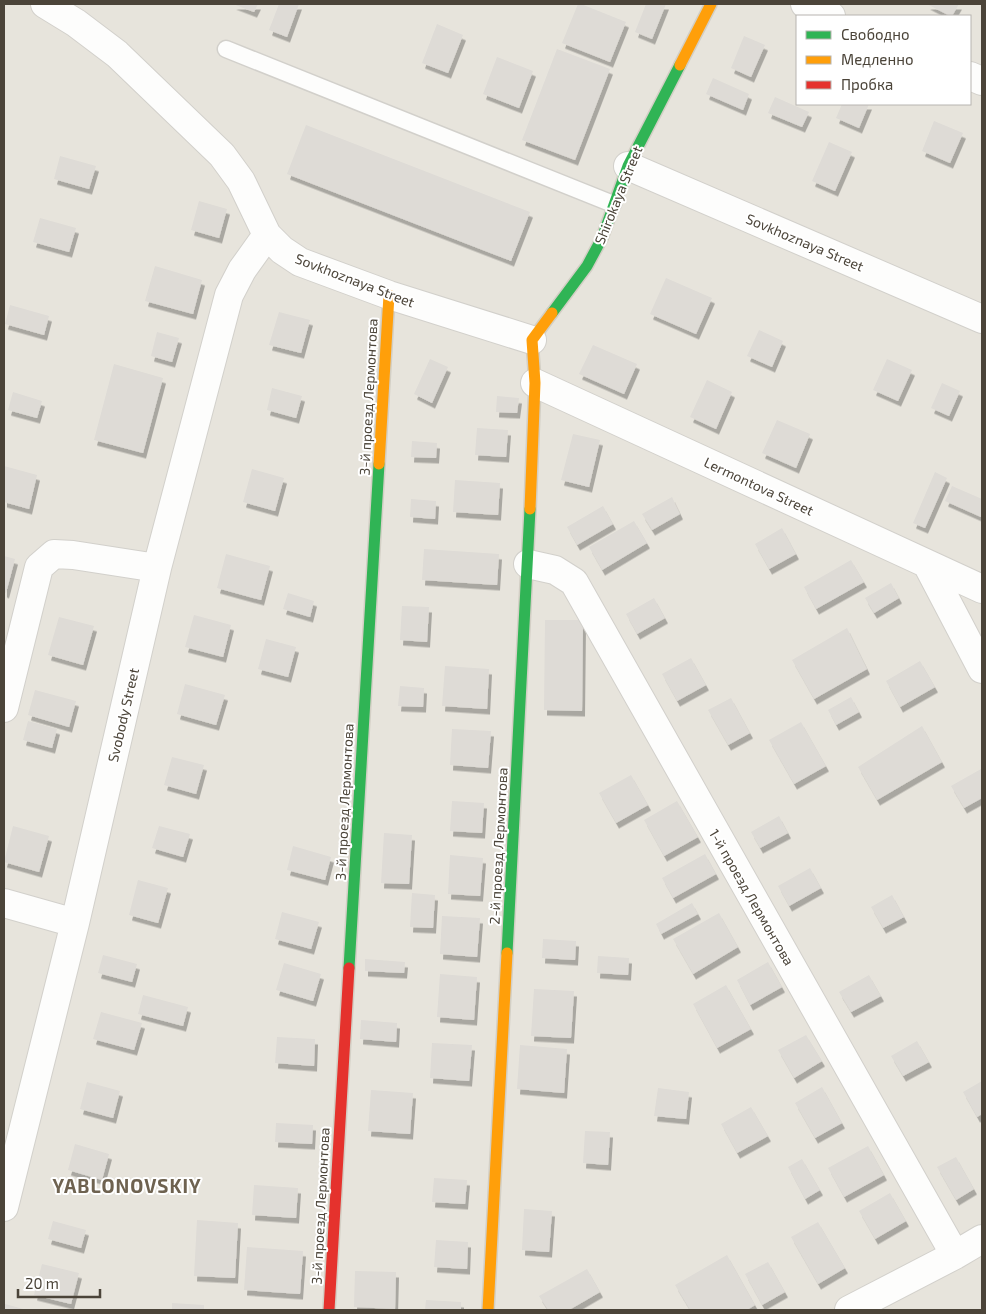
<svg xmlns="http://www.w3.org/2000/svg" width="986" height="1314" viewBox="0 0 986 1314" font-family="'Exo 2',sans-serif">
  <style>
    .residential { fill: #e7e4dc; fill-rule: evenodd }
    .building { fill: #dedbd6; filter: url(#shadow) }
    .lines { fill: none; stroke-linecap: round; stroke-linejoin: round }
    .lane-casing { stroke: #d2d0cb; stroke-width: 19 }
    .street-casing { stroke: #d2d0cb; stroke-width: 30 }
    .fast-casing { stroke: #d3cfc5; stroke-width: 14 }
    .slow-casing { stroke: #d3cfc5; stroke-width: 14 }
    .jam-casing { stroke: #d3cfc5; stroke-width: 14 }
    .lane { stroke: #fdfdfc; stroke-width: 16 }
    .street { stroke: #fdfdfc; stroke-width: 28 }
    .fast { stroke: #30b455; stroke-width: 11 }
    .slow { stroke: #ff9f0a; stroke-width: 11 }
    .jam { stroke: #e5322d; stroke-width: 11 }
    .labels { text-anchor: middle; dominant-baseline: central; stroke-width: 4; stroke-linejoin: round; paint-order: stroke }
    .street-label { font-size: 14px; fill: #4b4439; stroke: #fff }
    .district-label { font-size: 19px; font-weight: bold; letter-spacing: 1px; fill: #6e6250; stroke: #fff }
  </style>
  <defs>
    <filter id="shadow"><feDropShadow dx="3" dy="5.5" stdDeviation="0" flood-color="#0004"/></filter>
  </defs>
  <rect width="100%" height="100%" fill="#f4f2ee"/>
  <!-- residential -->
  <path class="residential" d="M4 4H982V1310H4ZM797 16H970V104H797Z"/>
  <!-- building -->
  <path class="building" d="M233 4H258L254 12Z
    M279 4H299L287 37 269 30Z
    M578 4H581L626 22 610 62 562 43Z
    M646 4H666L652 39 635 32Z
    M927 4H959L952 16H950Z
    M437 24 463 35 448 73 422 63Z
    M744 36 765 45 751 77 731 68Z
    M557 49 610 69 575 160 522 140Z
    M497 57 533 71 519 108 483 94Z
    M713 78 749 94 743 110 706 94Z
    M775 97 809 112 802 127 768 113Z
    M842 104H869L859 128 836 118Z
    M934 121 963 133 950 163 922 151Z
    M306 125 530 212 511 261 287 174Z
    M829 142 852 152 835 191 812 181Z
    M60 156 96 166 89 189 54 179Z
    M199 201 227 209 219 238 191 230Z
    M40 218 76 228 69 252 33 242Z
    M155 266 202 280 193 314 145 301Z
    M666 278 712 298 696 334 650 314Z
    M10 305 49 316 44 335 5 324Z
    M279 312 310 320 301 353 269 345Z
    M759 330 783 341 772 367 747 356Z
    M157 332 179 338 172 362 151 356Z
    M593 345 637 364 624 394 579 374Z
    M430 359 448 367 432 403 414 394Z
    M887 359 912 370 898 401 873 390Z
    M114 364 163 378 143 453 94 440Z
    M707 380 732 392 716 429 690 417Z
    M942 383 960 391 949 416 931 408Z
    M272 388 302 396 296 418 267 410Z
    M13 392 42 401 37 418 8 410Z
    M497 396 519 398 517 413 496 412Z
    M777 420 810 434 796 468 762 453Z
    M477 428 508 430 506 457 475 455Z
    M573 434 600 440 589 487 561 480Z
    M412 441 437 443 436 458 411 457Z
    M4 466 37 475 29 509 4 502Z
    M252 469 284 478 275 511 243 502Z
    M935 472 947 478 925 528 913 523Z
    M455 480 500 483 498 515 453 512Z
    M952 486 982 499V514L981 517 945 501Z
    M672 497 680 514 652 530 642 514Z
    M411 499 436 501 435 519 410 517Z
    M603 506 613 524 577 545 567 527Z
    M634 521 647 543 602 570 589 547Z
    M782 528 796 554 769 569 755 544Z
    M424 549 499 554 497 585 422 580Z
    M226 554 270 566 261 600 217 588Z
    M4 556 15 559 6 593 4 592Z
    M851 560 864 582 816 609 804 587Z
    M891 583 899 598 874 613 865 598Z
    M288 593 314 601 310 617 283 609Z
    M654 598 665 618 637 634 626 614Z
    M402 606 429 607 427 642 400 640Z
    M194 615 231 625 223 657 185 647Z
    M59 617 94 626 83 665 48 655Z
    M545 620H583L582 711 544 710Z
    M847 628 867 669 814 699 792 660Z
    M266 639 296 647 288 677 258 669Z
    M691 658 706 685 677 701 662 674Z
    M920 661 935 687 900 707 886 681Z
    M445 666 489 669 487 709 442 706Z
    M185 684 225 695 216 725 177 714Z
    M400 686 424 688 423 707 398 706Z
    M35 690 76 701 69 727 28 715Z
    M851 697 859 712 836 725 828 710Z
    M731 698 750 733 728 745 708 710Z
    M28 721 57 729 52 748 23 740Z
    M801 722 826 766 794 784 769 740Z
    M922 726 942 762 877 800 858 767Z
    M452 729 491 731 488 768 450 765Z
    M172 757 204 765 196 794 164 785Z
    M981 769 982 798 964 808 951 786Z
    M631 775 648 805 616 823 599 793Z
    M452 801 484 803 482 833 450 831Z
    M677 801 698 837 664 856 644 820Z
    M779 816 788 833 760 848 751 832Z
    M13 826 49 836 39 872 4 862Z
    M159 826 190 834 183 857 152 848Z
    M384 833 412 835 409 884 381 883Z
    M293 846 331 857 325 880 287 870Z
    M705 854 716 874 673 898 662 878Z
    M450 855 483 858 480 896 448 894Z
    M810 868 821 888 789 906 778 886Z
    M138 880 168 888 158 923 129 915Z
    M412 893 435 895 433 928 410 927Z
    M892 895 904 917 883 928 871 907Z
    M692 903 698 914 661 934 656 924Z
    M282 912 319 922 311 949 275 939Z
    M719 913 738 947 693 974 673 939Z
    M442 916 480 918 477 957 440 954Z
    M543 939 576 941 575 960 542 958Z
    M103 955 137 964 132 982 98 973Z
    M598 956 629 958 628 975 597 973Z
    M365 959 405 962 404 973 365 971Z
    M768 962 782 987 750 1005 737 980Z
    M284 963 321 974 313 1001 276 990Z
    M440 974 477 977 474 1020 437 1017Z
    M869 975 881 996 851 1012 839 992Z
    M726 985 751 1029 717 1048 693 1004Z
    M534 989 574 991 571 1038 531 1036Z
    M143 995 188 1007 183 1026 138 1014Z
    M101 1012 142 1023 134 1050 93 1039Z
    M361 1020 397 1023 396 1042 360 1039Z
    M806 1035 822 1061 794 1078 778 1050Z
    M277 1037 315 1039 314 1066 275 1063Z
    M917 1041 929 1062 903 1076 891 1056Z
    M432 1043 472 1045 469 1081 430 1078Z
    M520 1045 567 1049 564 1093 517 1089Z
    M982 1081V1114L977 1117 963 1092Z
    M87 1082 120 1091 113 1118 80 1109Z
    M822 1087 842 1123 815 1138 795 1103Z
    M658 1088 689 1092 686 1119 654 1116Z
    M371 1090 413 1093 410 1134 368 1131Z
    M751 1107 768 1136 737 1153 721 1124Z
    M276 1123 313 1125 312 1144 275 1142Z
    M585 1131 610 1132 608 1165 583 1163Z
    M75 1144 109 1154 102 1180 68 1170Z
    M868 1146 884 1175 844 1197 828 1168Z
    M956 1157 974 1189 956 1200 937 1167Z
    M802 1159 820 1190 805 1199 788 1167Z
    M434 1178 467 1180 465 1204 432 1202Z
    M254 1185 298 1188 296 1218 252 1215Z
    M890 1193 906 1221 875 1239 859 1211Z
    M524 1209 552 1211 549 1252 522 1250Z
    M197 1220 238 1223 235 1278 194 1276Z
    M53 1221 86 1230 81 1248 48 1239Z
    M818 1222 845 1268 818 1284 791 1237Z
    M436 1240 468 1242 467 1269 434 1267Z
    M247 1247 303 1251 300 1294 244 1290Z
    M727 1255 755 1305 747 1310H690L675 1285Z
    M768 1262 785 1292 762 1305 745 1274Z
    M42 1264 79 1273 71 1304 34 1295Z
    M587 1269 600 1292 569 1310H548L539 1296Z
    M355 1271 396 1272 395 1309 354 1307Z
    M426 1300 461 1302V1310H425Z
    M172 1303 204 1305V1310H172Z
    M5 1304 27 1310H4Z"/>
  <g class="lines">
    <!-- lane casing -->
    <g class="lane-casing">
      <path id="lane" d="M226 49 613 204"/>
    </g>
    <!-- street casing -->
    <g class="street-casing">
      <path id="street" d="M45 4 76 23 117 54 222 155 241 181 267 235 282 250 300 262 389 295 532 340
        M805 4 831 16
        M970 76 982 81
        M628 166 982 319
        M535 383 982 589
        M528 564 555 570 574 582 955 1255
        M927 564 982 669
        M4 708 39 567 54 554 73 555 157 568
        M4 903 75 923
        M4 1207 75 923 157 568 229 295 242 270 267 235
        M849 1310 955 1255 982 1239"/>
    </g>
    <!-- fast casing -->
    <g class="fast-casing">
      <path id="fast" d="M552 313 587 266 602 238 628 166 680 65
        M507 953 530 509
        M349 968 379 464"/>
    </g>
    <!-- slow casing -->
    <g class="slow-casing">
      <path id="slow" d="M680 65 711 4
        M379 464 389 295
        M530 509 535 383 532 340 552 313
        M488 1310 507 953"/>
    </g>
    <!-- jam casing -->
    <g class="jam-casing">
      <path id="jam" d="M329 1310 349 968"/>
    </g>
    <!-- lane -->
    <use href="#lane" class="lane"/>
    <!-- street -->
    <use href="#street" class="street"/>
    <!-- fast -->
    <use href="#fast" class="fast"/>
    <!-- slow -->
    <use href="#slow" class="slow"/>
    <!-- jam -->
    <use href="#jam" class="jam"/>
  </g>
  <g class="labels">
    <!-- street labels -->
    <g class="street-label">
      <text transform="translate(618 195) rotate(-68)">Shirokaya Street</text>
      <text transform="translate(805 242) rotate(23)">Sovkhoznaya Street</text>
      <text transform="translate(355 280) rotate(21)">Sovkhoznaya Street</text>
      <text transform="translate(368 397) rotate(-87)">3-й проезд Лермонтова</text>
      <text transform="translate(759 486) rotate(25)">Lermontova Street</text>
      <text transform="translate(123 715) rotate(-77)">Svobody Street</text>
      <text transform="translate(344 802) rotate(-87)">3-й проезд Лермонтова</text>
      <text transform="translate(498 846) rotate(-87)">2-й проезд Лермонтова</text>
      <text transform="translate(752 897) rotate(60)">1-й проезд Лермонтова</text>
      <text transform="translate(320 1206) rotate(-87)">3-й проезд Лермонтова</text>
    </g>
    <!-- district labels -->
    <g class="district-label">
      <text x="127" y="1185">YABLONOVSKIY</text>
    </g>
  </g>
  <!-- border -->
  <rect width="986" height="1314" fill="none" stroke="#4b4439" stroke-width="10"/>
  <!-- legend -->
  <rect x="796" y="15" width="175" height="90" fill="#ffffff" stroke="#b7b4b0"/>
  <rect x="806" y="31" width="25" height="8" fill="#30b455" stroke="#b7b4b0"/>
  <text x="841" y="40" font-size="15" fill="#4b4439">Свободно</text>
  <rect x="806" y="56" width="25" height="8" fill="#ff9f0a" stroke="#b7b4b0"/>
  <text x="841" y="65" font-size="15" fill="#4b4439">Медленно</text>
  <rect x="806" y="81" width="25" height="8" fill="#e5322d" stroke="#b7b4b0"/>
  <text x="841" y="90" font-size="15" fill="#4b4439">Пробка</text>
  <!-- scale -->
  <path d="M18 1289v8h82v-8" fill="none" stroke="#4b4439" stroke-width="2.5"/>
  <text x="25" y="1289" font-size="15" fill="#4b4439" stroke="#ffffff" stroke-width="4" paint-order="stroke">20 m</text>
</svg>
